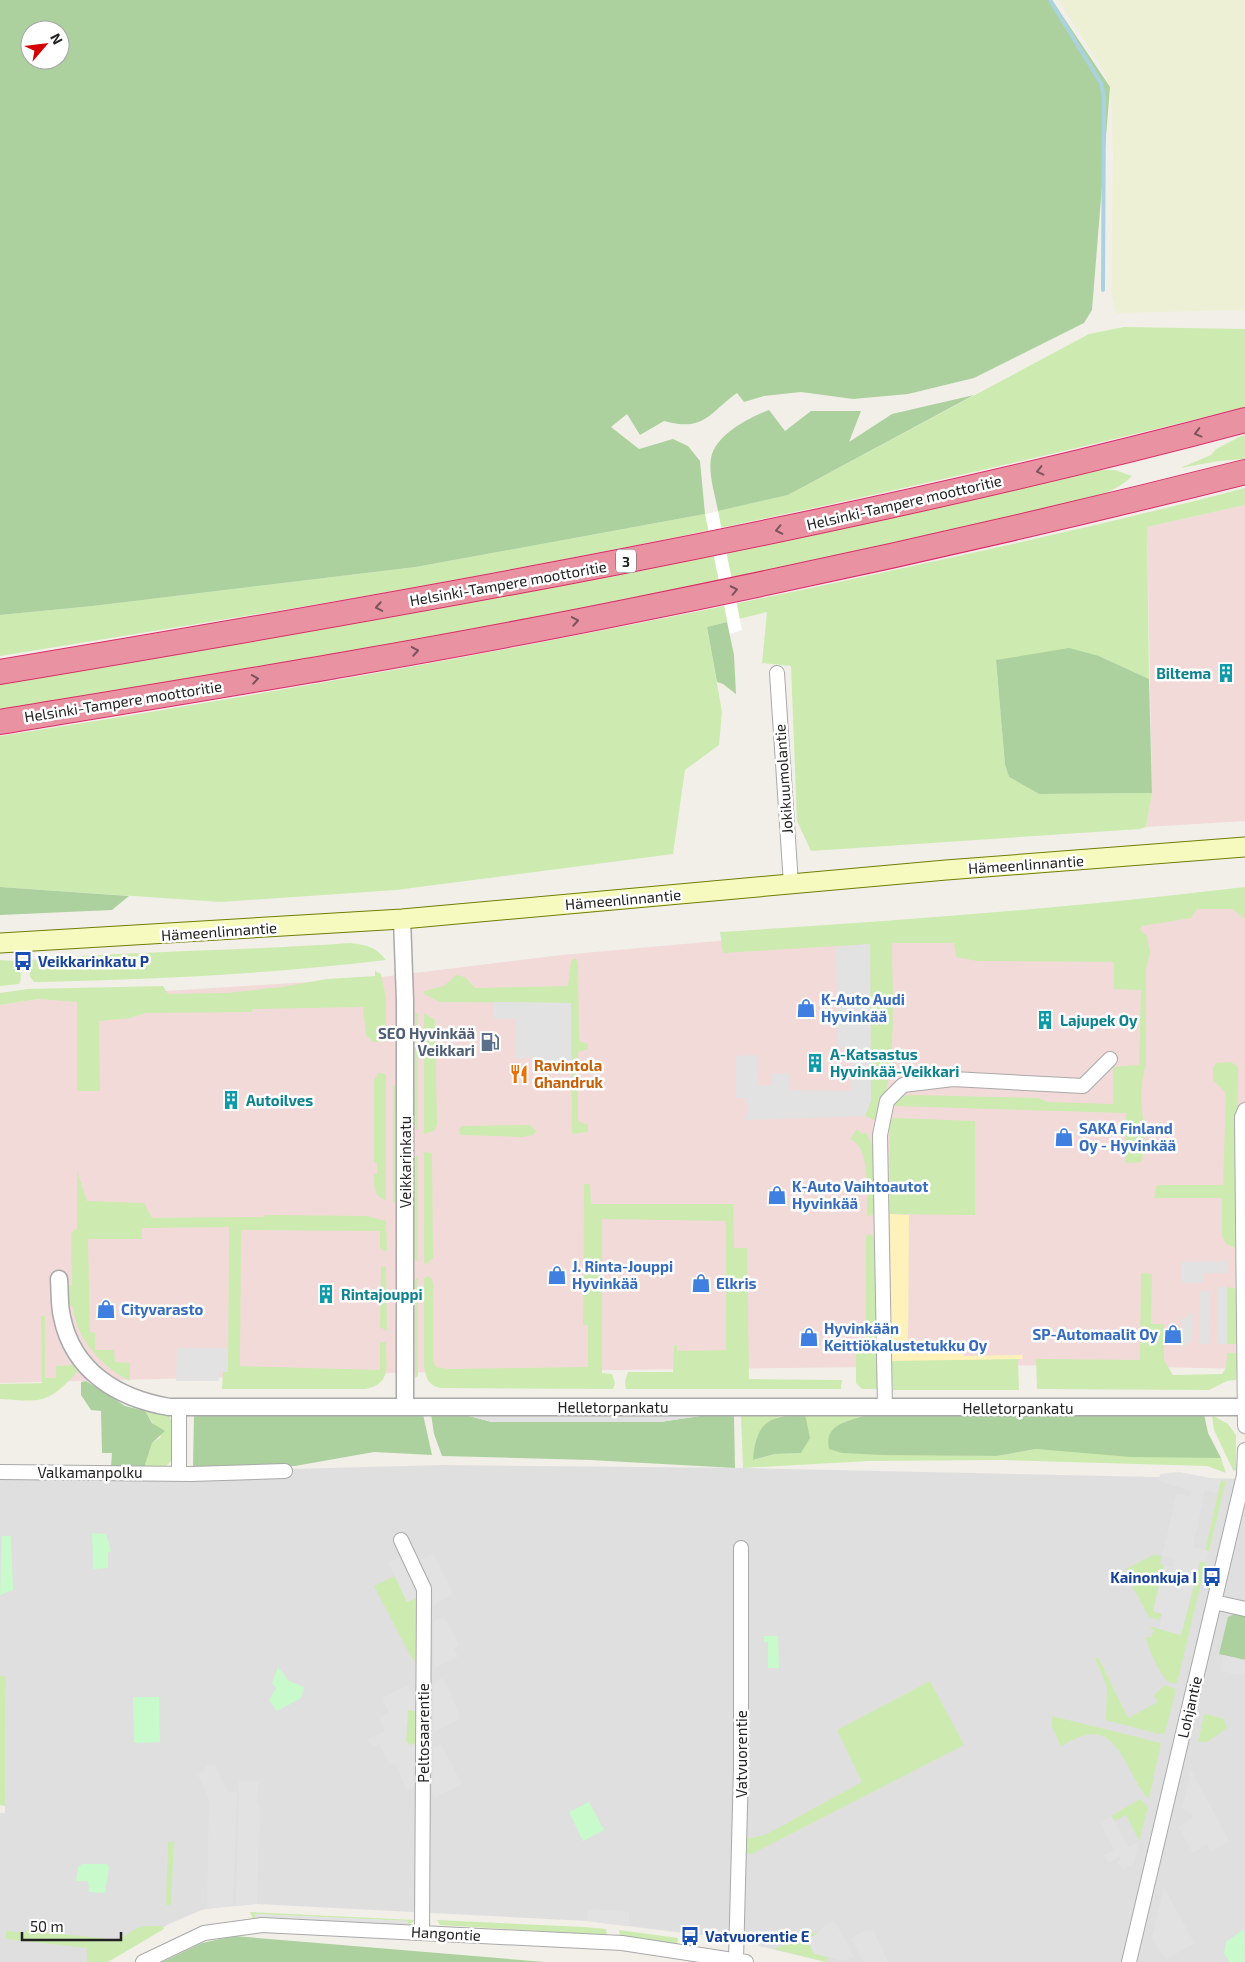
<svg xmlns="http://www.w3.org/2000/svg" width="1245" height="1962" viewBox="0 0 1245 1962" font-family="'Exo 2',sans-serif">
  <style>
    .residential { fill: #e0dfdf }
    .commercial { fill: #f2dad9 }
    .farmland { fill: #eef0d5 }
    .grass { fill: #cdebb0 }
    .forest { fill: #add19e; fill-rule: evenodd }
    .sand { fill: #fff1ba }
    .park { fill: #c8facc }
    .parking { fill: #e2e2e2 }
    .pier { fill: #fff }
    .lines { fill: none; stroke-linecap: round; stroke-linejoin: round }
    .stream { stroke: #aad3df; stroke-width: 4 }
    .minor-casing { stroke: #a9a9a9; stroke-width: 16 }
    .tertiary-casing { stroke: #a9a9a9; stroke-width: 19 }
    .secondary-casing { stroke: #707d05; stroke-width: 21 }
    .motorway-casing { stroke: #dc2a67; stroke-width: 26 }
    .minor { stroke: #fff; stroke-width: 14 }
    .tertiary { stroke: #fff; stroke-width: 16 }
    .secondary { stroke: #f7fabf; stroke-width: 19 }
    .motorway { stroke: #e892a2; stroke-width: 24 }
    .oneway { stroke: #7b545c }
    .labels { text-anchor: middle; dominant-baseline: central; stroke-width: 5; stroke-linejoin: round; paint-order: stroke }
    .shield { fill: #fff; stroke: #646464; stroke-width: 1 }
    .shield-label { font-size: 14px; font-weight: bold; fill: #222 }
    .street-label { font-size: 15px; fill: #222; stroke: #fff }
    .culture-label { font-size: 15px; font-weight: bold; fill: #0d838f; stroke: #fff; text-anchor: start }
    .transit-label { font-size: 15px; font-weight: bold; fill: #164399; stroke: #fff; text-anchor: start }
    .shop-label { font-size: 15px; font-weight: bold; fill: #366cbe; stroke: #fff; text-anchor: start }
    .service-label { font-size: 15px; font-weight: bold; fill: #4e5e75; stroke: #fff; text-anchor: end }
    .food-label { font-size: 15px; font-weight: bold; fill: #c56008; stroke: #fff; text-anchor: start }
  </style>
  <rect width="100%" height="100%" fill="#f2efe9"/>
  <!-- residential -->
  <path class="residential" d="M442 1465 743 1468 1245 1479V1962H826L759 1946 745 1937 721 1933 700 1935 587 1921 257 1904 205 1909 197 1912 169 1924 105 1962H0V1813H5L6 1676H0V1477Z"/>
  <!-- commercial -->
  <path class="commercial" d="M1245 505V821L1146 827 1152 793 1147 527Z
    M1245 893V1369L1062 1365 431 1372 0 1383V1005L39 999 373 978 562 955Z"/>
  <!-- farmland -->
  <path class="farmland" d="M1058 0H1245V310L1116 313 1111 291 1113 156 1110 87 1099 63Z"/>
  <!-- grass -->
  <path class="grass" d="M1124 327 1245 329V407C1028 461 811 511 591 554 395 593 197 624 0 656V615L93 606 416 567 705 514 788 495 1089 334Z
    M1245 434V459L1219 461 1180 468 1211 455 1216 449Z
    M1097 470H1115L1132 476C1105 506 988 524 945 534 633 607 316 658 0 711V682L392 617 553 586 893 516Z
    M1245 488V505L1147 527 1149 679 1099 656 996 660 1005 765 1009 777 1039 794 1152 793 1146 827 1140 829 811 851 797 821 791 666 762 663 767 612 707 627 722 712 719 745 685 770 673 854 396 890 221 902 0 887V736C296 690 592 636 885 572 1005 546 1126 519 1245 488Z
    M1245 887V919L1232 909H1197L1191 918 1142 926 1140 930 1147 936 1150 953 1146 969V1065C1139 1086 1141 1106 1144 1127 1146 1138 1143 1151 1142 1162L1125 1163 1126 1113 893 1106 901 1096 913 1095 1038 1098 1048 1102 1113 1104V1067L1139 1065 1141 990 1114 989V962L977 961 956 957 954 943H892C892 984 899 1090 874 1120L865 1116 871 1101 870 944 723 953 720 932C895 921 1071 908 1245 887Z
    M349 943C366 945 375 946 386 960 271 974 157 979 42 982H34L30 977 29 960C135 951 242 951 349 943Z
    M575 958 578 962 579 1041 588 1044V1049L578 1052V1121L588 1125V1132L572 1134 571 1003 440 1002 424 994V991L444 986 456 975 465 977 475 988 568 986 571 961Z
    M0 960 16 961C20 966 23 977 19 984L0 986Z
    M375 971 381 974 386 998V1042H373L366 1035 363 1007 253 1009 252 1012 146 1013 131 1018 99 1021 100 1091H77V1002L39 999 0 1005V993L28 989 163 986 168 994 227 993 282 987 327 979 375 976Z
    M415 1013H418V1131L414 1125Z
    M424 1013 435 1020 437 1125 434 1131 424 1134Z
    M1216 1063 1231 1062 1238 1067 1236 1248 1226 1244 1222 1236V1198H1154L1157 1185H1223L1226 1093 1213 1080V1068Z
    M378 1073 386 1074V1201C373 1194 374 1188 374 1174H377V1163H374V1080Z
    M394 1085 396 1086 395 1203 393 1202V1089Z
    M897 1118 975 1121V1215L890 1214 889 1119Z
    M530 1125 536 1131 533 1135 522 1137 460 1135 459 1129 463 1126Z
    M857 1129 862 1134 866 1132 874 1148 877 1213 867 1217C866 1196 872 1148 850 1139Z
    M424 1152 432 1153 433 1258 426 1264 424 1263Z
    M418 1154V1262L414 1259V1158Z
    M77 1171 87 1201 144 1203 152 1218 264 1217 265 1215 366 1216 386 1221 387 1251H384L380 1248V1231L241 1230 240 1366 380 1370V1342H386C386 1366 392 1384 365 1389H222L223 1372H228L229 1227 142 1228V1239H88L90 1332 95 1333V1350H114L115 1362 130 1363V1381C102 1367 77 1340 73 1308L67 1302 66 1285H72L71 1233 77 1228Z
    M584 1184H590L591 1204H733L734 1248H747L749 1379 842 1380 841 1389H626L625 1381 628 1372H673L674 1346 677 1345V1351L726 1350V1221L602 1219V1373L612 1374 615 1383 613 1389 441 1388C427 1385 426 1378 424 1365V1278L429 1276 432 1279 433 1285V1360L436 1367 448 1369 588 1367V1325H583Z
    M870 1234 877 1240 879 1389H862L856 1383V1351L866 1348V1236Z
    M386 1266 387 1331 380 1327 381 1267Z
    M1141 1273 1152 1274 1151 1324H1164V1360L1173 1375 1222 1374 1226 1368 1227 1353H1238L1236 1380 1227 1381 1209 1390 1037 1389 1036 1359 1140 1360Z
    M418 1278V1376L415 1378 414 1280Z
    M1227 1287 1237 1289V1344H1227Z
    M41 1316H45V1378H56V1366L72 1365 78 1371C48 1404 43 1402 0 1399V1384L42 1383Z
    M909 1359H1018L1019 1390H893L891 1361Z
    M145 1411 168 1415 174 1424 173 1459 165 1467 144 1468 152 1443 161 1437C157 1427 150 1420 145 1411Z
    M805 1414 863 1416 844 1422 842 1453 997 1456 1036 1449 1221 1458 1226 1473 1207 1466 1002 1460 869 1461 743 1468 741 1415H782C759 1427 755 1433 754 1460L775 1454 801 1453Z
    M1212 1415 1228 1424 1236 1435V1471L1233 1470 1214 1430Z
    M1221 1480 1226 1481 1209 1551H1205Z
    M1153 1555 1162 1556 1160 1564 1164 1565 1153 1611 1162 1613 1159 1620 1149 1617 1130 1582 1126 1569Z
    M1201 1560 1206 1562 1177 1683C1176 1683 1170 1683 1169 1682 1162 1679 1146 1645 1146 1637H1151L1154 1630 1149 1628 1152 1627 1181 1635Z
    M395 1576 407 1602 416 1598 417 1602V1663L411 1657 374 1586Z
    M1098 1657 1128 1718 1158 1702 1154 1695 1165 1685 1176 1689 1165 1733 1159 1734 1106 1720 1107 1687 1095 1658Z
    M0 1676H6L5 1806 0 1805Z
    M930 1681 964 1745 752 1854 746 1853V1839L765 1835 862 1782 837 1730Z
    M408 1709 416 1711V1743L410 1745 406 1741Z
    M1206 1714 1224 1719 1227 1728 1207 1742H1198L1204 1715Z
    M1052 1716 1161 1743 1149 1799C1129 1781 1120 1726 1086 1735 1077 1737 1069 1742 1061 1746L1052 1727Z
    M1140 1799 1148 1807 1139 1841 1126 1815 1115 1821 1111 1816Z
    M174 1841 171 1904 168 1906 166 1904 168 1842Z
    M250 1912 415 1920 408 1926V1921L255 1914V1919H253Z
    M437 1920 584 1927 606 1929 607 1935 440 1925Z
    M147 1926H162L164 1929 108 1962H87V1948L6 1939V1931L26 1933V1930L118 1940 137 1928Z
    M619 1930 678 1938 677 1945 620 1935Z
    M816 1932 817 1934 807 1939 814 1953 829 1957 826 1962 774 1949Z"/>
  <!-- forest -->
  <path class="forest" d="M0 0H1052L1110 87 1092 310 1084 323 974 378 908 394 853 399 801 392 764 396 744 402 737 393C708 414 704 432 664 421L640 435 627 414 611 427 639 449 673 439 688 446 700 461 705 514 416 567 93 606 0 615ZM30 30H60V60H30Z
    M974 395 788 495 718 511C715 494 707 471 712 454 719 433 750 417 769 410L785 431 811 411H861L849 442 892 414Z
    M727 622 734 655 736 694 723 684 717 682 707 627Z
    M1069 648 1099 656 1149 679 1152 793 1039 794 1009 777 1005 765 996 660Z
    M0 887 129 896 112 910 0 915Z
    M86 1381 125 1406 145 1411 152 1423 165 1431 152 1443 144 1468 111 1467 112 1453H102L101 1411 91 1410 81 1395V1382Z
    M423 1414 432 1455 374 1452 295 1466 196 1469 193 1466 194 1415Z
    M431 1414H461L492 1422H660L700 1416 734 1415 735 1468 590 1460 442 1456 434 1434Z
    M805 1414 810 1438 801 1453 775 1454 753 1460C756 1421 769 1416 805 1414Z
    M1204 1414 1208 1433 1221 1458 1131 1457 1036 1449 997 1456 882 1455 842 1453 829 1449C824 1426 844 1422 863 1416Z
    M1234 1614 1245 1616V1660L1219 1654 1228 1617Z
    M234 1936 545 1962H162L202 1943Z"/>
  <!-- sand -->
  <path class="sand" d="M890 1214 909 1215 908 1346 945 1348V1353L963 1354 964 1356 1022 1355 1023 1359 891 1361Z"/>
  <!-- park -->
  <path class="park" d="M92 1533 106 1534 111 1551 108 1552V1568L93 1569Z
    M2 1536H11L13 1590 0 1595Z
    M764 1636H778L779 1668H768V1642H764Z
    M278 1667 289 1681 304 1687 301 1698 277 1711 269 1700 276 1688 272 1683Z
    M133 1697H159L160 1742 134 1743Z
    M589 1802 604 1830 583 1841 569 1812Z
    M82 1864H107L109 1867 105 1893 89 1892 88 1881H76L78 1867Z
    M1244 1929 1245 1962H1229L1224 1953 1226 1942Z"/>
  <!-- parking -->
  <path class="parking" d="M870 944 871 1101 865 1116 744 1120 749 1109 744 1097 736 1098 735 1056 757 1055 758 1086 772 1085V1074L789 1073V1090L851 1091V1047H838L836 947Z
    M494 1002 571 1003V1072H544V1058H516V1019H494Z
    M1227 1261V1273H1203V1283H1182V1262Z
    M1218 1287H1227V1344H1217Z
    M1200 1291H1210L1209 1344H1200Z
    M1193 1313 1192 1341 1182 1347V1319Z
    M177 1348H228V1372H219V1381H176Z
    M461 1414 700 1416 660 1422H492Z
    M1179 1472 1221 1480 1217 1493 1205 1490 1193 1547 1209 1551 1206 1562H1199L1181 1635 1159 1629 1162 1614 1153 1611 1164 1565 1173 1567 1175 1559 1162 1556 1177 1493 1190 1497 1192 1491 1159 1481 1160 1474Z
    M433 1554 453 1594 433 1606 432 1585 420 1560Z
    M399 1557 418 1597 407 1602 388 1562Z
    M444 1616 459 1645 454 1648 458 1657 434 1668V1621Z
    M1223 1655 1245 1660V1676L1220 1671Z
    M443 1678 461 1718 434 1732V1682Z
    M408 1685 411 1691H416V1711L408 1710 406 1741 410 1745 416 1743V1786L407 1790 395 1763 390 1765 379 1744 373 1747 368 1739 385 1731 379 1718 389 1713 382 1698Z
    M441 1744 462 1784 435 1798 432 1793 434 1747Z
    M215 1764 227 1792H237L233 1905 207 1909 209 1799 198 1775 208 1765Z
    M1191 1770 1229 1841 1211 1852 1207 1844 1193 1853 1178 1827 1193 1818 1190 1813 1182 1808Z
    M239 1780 259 1782 257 1798 260 1812 257 1904 236 1906Z
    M1111 1816 1128 1847 1139 1841 1134 1863 1123 1870 1117 1862 1122 1856 1108 1863 1104 1855 1114 1850 1100 1822Z
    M1164 1887 1194 1943 1166 1960 1152 1937Z
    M588 1909 629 1912V1926L587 1921Z
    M255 1914 408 1921V1926L255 1919Z
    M834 1920 854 1957 845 1961 814 1954 807 1939 817 1934 826 1924Z
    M868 1929 869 1932 873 1930 888 1962H863L851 1938Z"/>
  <!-- pier -->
  <path class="pier" d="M718 511 742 630 730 634 705 514Z"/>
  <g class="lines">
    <!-- stream -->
    <path class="stream" d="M1050 0 1101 83 1104 96 1103 290"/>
    <!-- minor casing -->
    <g class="minor-casing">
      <path id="minor" d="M777 673 791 884
        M1245 1110 1242 1117 1245 1426
        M179 1407V1472
        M885 1408 880 1135 887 1101 903 1085 953 1079 1083 1086 1110 1059
        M0 1472 191 1474 285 1471
        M401 1540 424 1589 422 1932
        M1214 1602 1245 1609
        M736 1960 741 1768V1548
        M143 1962 204 1933 262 1925 622 1943 746 1962
        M1129 1962 1244 1475 1245 1450"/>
    </g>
    <!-- tertiary casing -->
    <g class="tertiary-casing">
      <path id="tertiary" d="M402 919 405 1001V1406
        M59 1279C60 1292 59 1305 62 1317 73 1371 117 1398 169 1407H1245"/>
    </g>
    <!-- secondary casing -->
    <g class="secondary-casing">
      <path id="secondary" d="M0 943 402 919 946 870 1245 847"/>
    </g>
    <!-- motorway casing -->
    <g class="motorway-casing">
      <path id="motorway" d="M0 672C418 602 835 529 1245 420
        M0 722C212 687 424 653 635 610 839 569 1043 523 1245 472"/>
    </g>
    <!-- minor -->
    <use href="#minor" class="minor"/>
    <!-- tertiary -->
    <use href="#tertiary" class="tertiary"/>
    <!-- secondary -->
    <use href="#secondary" class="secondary"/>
    <!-- motorway -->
    <use href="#motorway" class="motorway"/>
  </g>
  <!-- one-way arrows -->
  <defs><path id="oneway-chevron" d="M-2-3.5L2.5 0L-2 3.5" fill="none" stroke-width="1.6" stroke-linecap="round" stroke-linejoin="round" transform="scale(1.25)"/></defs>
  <g class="oneway">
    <use href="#oneway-chevron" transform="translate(1198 433) rotate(165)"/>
    <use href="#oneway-chevron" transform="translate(1040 471) rotate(167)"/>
    <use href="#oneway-chevron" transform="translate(779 530) rotate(168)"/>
    <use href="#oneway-chevron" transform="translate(734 590) rotate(-12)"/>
    <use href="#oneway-chevron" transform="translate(379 607) rotate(170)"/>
    <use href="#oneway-chevron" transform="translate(575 621) rotate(-10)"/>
    <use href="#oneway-chevron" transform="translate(415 651) rotate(-10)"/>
    <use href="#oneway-chevron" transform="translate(255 679) rotate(-9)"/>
  </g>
  <!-- icons -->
  <defs>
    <g id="building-bare" transform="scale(1.5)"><path d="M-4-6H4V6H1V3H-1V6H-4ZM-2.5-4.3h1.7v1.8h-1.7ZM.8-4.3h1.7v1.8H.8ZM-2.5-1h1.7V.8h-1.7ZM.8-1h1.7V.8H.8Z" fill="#0f9aa8" stroke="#fff" stroke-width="2.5" paint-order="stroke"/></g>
    <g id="bus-bare" transform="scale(1.5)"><path d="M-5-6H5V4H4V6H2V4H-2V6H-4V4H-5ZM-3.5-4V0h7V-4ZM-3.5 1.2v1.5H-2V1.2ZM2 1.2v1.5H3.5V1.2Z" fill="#1a4fb4" stroke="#fff" stroke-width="2.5" paint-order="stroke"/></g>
    <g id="shop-bare" transform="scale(1.5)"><path d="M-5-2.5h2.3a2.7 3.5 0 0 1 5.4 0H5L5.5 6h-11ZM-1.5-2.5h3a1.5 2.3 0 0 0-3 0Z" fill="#3f7fe0" stroke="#fff" stroke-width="2.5" paint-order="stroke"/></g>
    <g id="fuel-bare" transform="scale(1.5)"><path d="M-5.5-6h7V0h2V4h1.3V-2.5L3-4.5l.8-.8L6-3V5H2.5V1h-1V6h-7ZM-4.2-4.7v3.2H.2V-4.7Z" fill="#5c6f8a" stroke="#fff" stroke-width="2.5" paint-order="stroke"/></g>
    <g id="restaurant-bare" transform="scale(1.5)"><path d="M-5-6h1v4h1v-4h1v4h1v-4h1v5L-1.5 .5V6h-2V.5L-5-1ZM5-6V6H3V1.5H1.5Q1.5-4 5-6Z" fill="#e8710a" stroke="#fff" stroke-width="2.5" paint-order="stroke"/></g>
  </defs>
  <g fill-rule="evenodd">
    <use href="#building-bare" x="1226" y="673"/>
    <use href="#bus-bare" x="23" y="961"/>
    <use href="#shop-bare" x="806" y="1008"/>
    <use href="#building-bare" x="1045" y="1020"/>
    <use href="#fuel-bare" x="490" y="1042"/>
    <use href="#building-bare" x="815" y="1063"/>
    <use href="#restaurant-bare" x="519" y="1074"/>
    <use href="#building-bare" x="231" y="1100"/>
    <use href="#shop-bare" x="1064" y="1137"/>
    <use href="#shop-bare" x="777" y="1195"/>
    <use href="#shop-bare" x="557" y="1275"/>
    <use href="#shop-bare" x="701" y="1283"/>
    <use href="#building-bare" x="326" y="1294"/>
    <use href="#shop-bare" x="106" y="1309"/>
    <use href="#shop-bare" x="1173" y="1334"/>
    <use href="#shop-bare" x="809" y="1337"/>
    <use href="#bus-bare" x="1212" y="1577"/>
    <use href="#bus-bare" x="690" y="1936"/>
  </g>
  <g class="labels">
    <!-- shield labels -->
    <rect class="shield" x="616" y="549.5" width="20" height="23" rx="4"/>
    <g class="shield-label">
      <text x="626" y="561">3</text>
    </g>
    <!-- street labels -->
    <g class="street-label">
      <text transform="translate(904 502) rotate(-13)">Helsinki-Tampere moottoritie</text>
      <text transform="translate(508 583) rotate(-10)">Helsinki-Tampere moottoritie</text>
      <text transform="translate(123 701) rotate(-9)">Helsinki-Tampere moottoritie</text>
      <text transform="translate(783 779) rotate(-94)">Jokikuumolantie</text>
      <text transform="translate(1026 864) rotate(-4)">Hämeenlinnantie</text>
      <text transform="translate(623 899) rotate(-5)">Hämeenlinnantie</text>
      <text transform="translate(219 931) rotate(-4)">Hämeenlinnantie</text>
      <text transform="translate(405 1162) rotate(-90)">Veikkarinkatu</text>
      <text x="613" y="1407">Helletorpankatu</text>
      <text x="1018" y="1408">Helletorpankatu</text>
      <text x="90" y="1472">Valkamanpolku</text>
      <text transform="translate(1189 1707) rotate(-77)">Lohjantie</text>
      <text transform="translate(423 1733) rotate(-90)">Peltosaarentie</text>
      <text transform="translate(741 1754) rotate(-90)">Vatvuorentie</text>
      <text transform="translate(446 1933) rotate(3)">Hangontie</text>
    </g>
    <!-- culture labels -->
    <g class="culture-label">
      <text x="1211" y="673" text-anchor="end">Biltema</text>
      <text x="1060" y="1020">Lajupek Oy</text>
      <text x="830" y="1054">A-Katsastus<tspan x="830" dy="17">Hyvinkää-Veikkari</tspan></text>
      <text x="246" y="1100">Autoilves</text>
      <text x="341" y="1294">Rintajouppi</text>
    </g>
    <!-- transit labels -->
    <g class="transit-label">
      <text x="38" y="961">Veikkarinkatu P</text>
      <text x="1197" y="1577" text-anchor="end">Kainonkuja I</text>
      <text x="705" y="1936">Vatvuorentie E</text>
    </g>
    <!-- shop labels -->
    <g class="shop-label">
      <text x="821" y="999">K-Auto Audi<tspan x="821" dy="17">Hyvinkää</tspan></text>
      <text x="1079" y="1128">SAKA Finland<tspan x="1079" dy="17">Oy - Hyvinkää</tspan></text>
      <text x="792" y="1186">K-Auto Vaihtoautot<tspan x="792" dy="17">Hyvinkää</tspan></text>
      <text x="572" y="1266">J. Rinta-Jouppi<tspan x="572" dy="17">Hyvinkää</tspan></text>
      <text x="716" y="1283">Elkris</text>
      <text x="121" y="1309">Cityvarasto</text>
      <text x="824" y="1328">Hyvinkään<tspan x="824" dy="17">Keittiökalustetukku Oy</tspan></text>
      <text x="1158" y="1334" text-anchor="end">SP-Automaalit Oy</text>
    </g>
    <!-- service labels -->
    <g class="service-label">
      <text x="475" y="1033">SEO Hyvinkää<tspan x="475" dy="17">Veikkari</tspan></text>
    </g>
    <!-- food labels -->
    <g class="food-label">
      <text x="534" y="1065">Ravintola<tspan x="534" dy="17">Ghandruk</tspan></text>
    </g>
  </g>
  <!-- north arrow -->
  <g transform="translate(45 45) rotate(62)"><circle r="24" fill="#ffffff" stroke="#a7a7a7"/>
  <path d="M0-4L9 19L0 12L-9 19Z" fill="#d40000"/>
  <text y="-8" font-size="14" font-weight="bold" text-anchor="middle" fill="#222222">N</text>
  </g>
  <!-- scale -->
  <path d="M22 1932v8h99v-8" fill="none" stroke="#222222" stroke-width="2.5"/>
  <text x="30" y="1932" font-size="15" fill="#222222" stroke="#ffffff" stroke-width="4" paint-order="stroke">50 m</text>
</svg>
